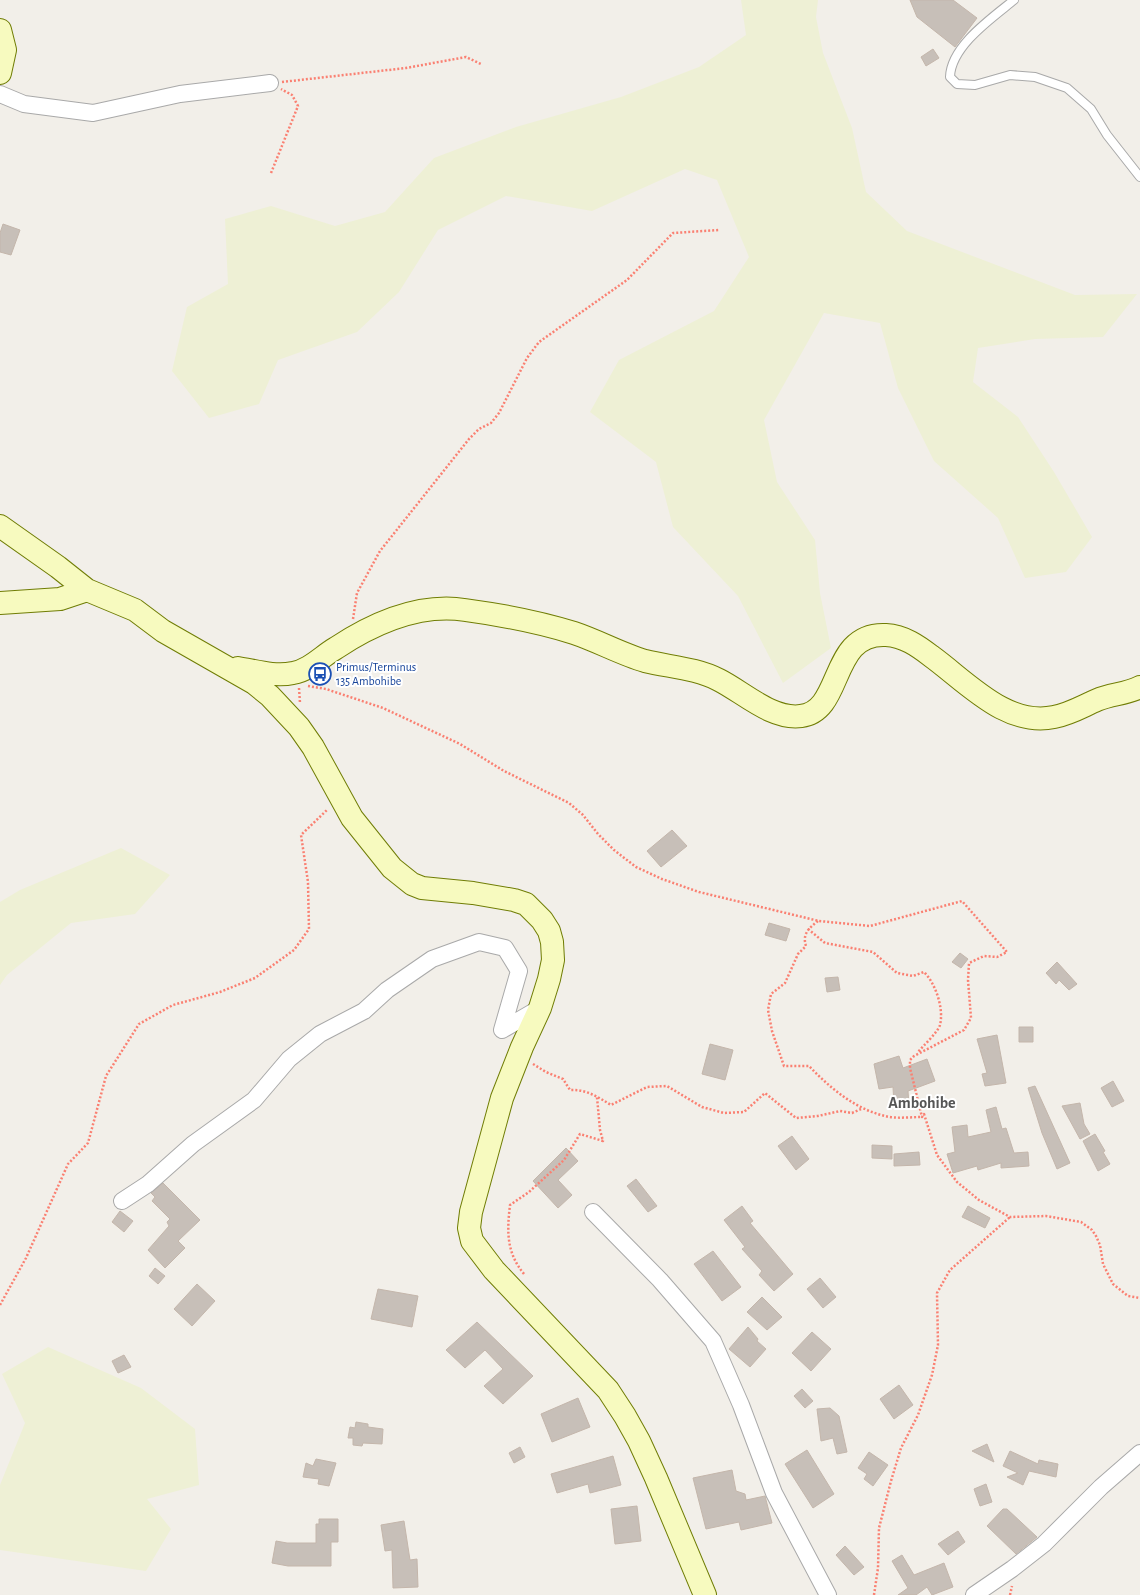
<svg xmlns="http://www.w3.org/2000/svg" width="1140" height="1595" viewBox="0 0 1140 1595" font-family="'Alegreya Sans',sans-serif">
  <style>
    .farmland { fill: #eef0d5 }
    .building { fill: #c7bfb8; stroke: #c4b6ab }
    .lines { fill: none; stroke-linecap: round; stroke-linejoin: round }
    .lane-casing { stroke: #a9a9a9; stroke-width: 10 }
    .street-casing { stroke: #a9a9a9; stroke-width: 18 }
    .secondary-casing { stroke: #707d05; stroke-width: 24 }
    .path { stroke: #fa8072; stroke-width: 2.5; stroke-dasharray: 2 2; stroke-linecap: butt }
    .lane { stroke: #fff; stroke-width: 8 }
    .street { stroke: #fff; stroke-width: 16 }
    .secondary { stroke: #f7fabf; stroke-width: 22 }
    .labels { text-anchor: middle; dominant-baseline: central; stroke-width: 4; stroke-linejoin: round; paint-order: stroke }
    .transit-label { font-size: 12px; fill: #164399; stroke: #fff; text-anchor: start }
    .district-label { font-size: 16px; font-weight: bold; fill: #555; stroke: #fff }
  </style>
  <rect width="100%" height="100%" fill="#f2efe9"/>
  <!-- farmland -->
  <path class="farmland" d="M741 0H818L816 17 823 53 852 128 866 192 907 231 1075 295 1137 294 1103 337 1035 339 978 348 973 382 1018 417 1054 472 1092 537 1066 572 1025 578 998 518 934 461 898 388 880 323 824 313 764 420 777 482 815 540 820 593 831 648 783 683 738 596 673 527 656 462 590 412 619 360 714 311 749 257 717 180 685 169 592 211 506 196 438 230 399 292 357 332 278 360 259 404 209 418 172 371 187 307 228 284 225 219 271 206 335 226 385 212 434 158 516 127 621 97 699 67 746 35Z
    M121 848 170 875 135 914 71 923 7 975 0 985V902L20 890Z
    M48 1347 141 1388 195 1429 199 1485 147 1499 171 1529 146 1571 0 1550V1485L25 1423 2 1374Z"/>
  <!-- building -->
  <path class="building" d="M910 0H953L977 18 955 47 917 17Z
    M933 49 939 58 926 66 921 57Z
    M3 224 20 230 11 255 0 252V233Z
    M672 830 687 846 661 867 647 851Z
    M769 923 790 929 786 941 765 935Z
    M960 953 968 959 961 968 952 962Z
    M1057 962 1077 984 1069 990 1059 980 1056 984 1046 973Z
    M838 977 840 990 827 992 825 978Z
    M1019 1027H1033V1042H1019Z
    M997 1035 1006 1083 985 1086 982 1074 987 1073 977 1039Z
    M710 1044 733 1050 725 1080 702 1074Z
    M899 1056 903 1068 927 1059 935 1081 908 1091 909 1105 894 1106 893 1087 879 1089 874 1064Z
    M1113 1081 1124 1101 1112 1107 1101 1088Z
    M1035 1086 1070 1163 1057 1169 1042 1133 1028 1088Z
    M1080 1103 1084 1124 1090 1134 1080 1139 1062 1106Z
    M996 1107 1002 1129 1006 1128 1014 1153 1028 1152 1029 1166 1001 1168V1163L978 1170 977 1166 953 1173 947 1154 955 1152 952 1127 967 1125 968 1137 991 1132 986 1110Z
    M1095 1134 1105 1151 1103 1152 1110 1164 1098 1171 1083 1141Z
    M792 1136 809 1159 796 1170 778 1146Z
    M872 1145 892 1146V1159L872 1158Z
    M566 1148 578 1161 558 1180 572 1195 558 1208 533 1181Z
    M919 1152 920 1165 894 1166V1154Z
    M636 1179 657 1206 648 1212 627 1186Z
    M163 1183 200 1220 178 1241 185 1248 165 1268 148 1250 169 1226 167 1222 170 1219 152 1201 155 1197 151 1193Z
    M742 1206 753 1221 750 1223 793 1274 774 1291 759 1275 762 1271 742 1249 745 1247 724 1220Z
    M968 1206 990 1218 985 1228 962 1217Z
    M120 1211 133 1221 124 1232 112 1222Z
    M713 1251 741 1287 722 1301 694 1264Z
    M155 1268 165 1276 158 1284 149 1276Z
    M820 1278 836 1297 823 1308 807 1289Z
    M197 1284 215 1301 192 1326 174 1309Z
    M378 1289 418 1296 412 1327 371 1319Z
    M762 1297 782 1317 767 1330 747 1312Z
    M477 1322 533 1376 503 1404 484 1386 503 1369 485 1350 465 1368 446 1350Z
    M748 1327 758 1339 757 1341 766 1349 750 1367 729 1349Z
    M812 1332 831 1349 811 1371 792 1353Z
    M124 1355 131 1367 118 1373 112 1361Z
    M899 1385 913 1405 894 1419 880 1399Z
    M802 1389 813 1401 805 1408 794 1396Z
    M578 1398 590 1427 552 1442 541 1414Z
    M830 1408 839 1416 847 1452 837 1454 833 1438 821 1441 817 1409Z
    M356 1422 368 1424V1427L383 1429 382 1444 363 1443 362 1446 353 1445V1438H348L350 1427 355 1428Z
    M987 1444 994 1462 972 1451Z
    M520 1447 525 1457 514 1463 509 1453Z
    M807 1450 834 1494 813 1508 785 1464Z
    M1010 1451 1038 1464 1039 1460 1058 1464 1056 1477 1029 1471 1023 1485 1007 1477 1018 1473 1003 1466Z
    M869 1452 888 1465 873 1486 864 1479 867 1474 858 1468Z
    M613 1456 621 1485 590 1493 588 1484 557 1493 551 1474Z
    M316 1459 336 1463 329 1486 318 1484 319 1479 303 1477 306 1463 313 1466Z
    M732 1470 736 1491 745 1494 746 1500 765 1496 772 1523 741 1530 739 1522 706 1529 693 1478Z
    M986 1484 992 1502 980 1506 974 1489Z
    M637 1506 641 1541 615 1544 611 1509Z
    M1003 1509H1007L1037 1537 1016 1554 987 1526Z
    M319 1519H338V1542H331V1566H288L272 1563 276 1541 287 1543H316V1524H319Z
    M404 1521 410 1560 417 1559 418 1587 393 1588 392 1550 385 1551 381 1525Z
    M958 1531 965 1542 948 1555 938 1544Z
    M845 1546 864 1567 854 1575 836 1555Z
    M902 1555 914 1575 944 1563 953 1587 932 1595 927 1587 916 1595H898L908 1588 892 1561Z"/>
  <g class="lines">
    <!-- lane casing -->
    <g class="lane-casing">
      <path id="lane" d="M1014 0C992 18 951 46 950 77L957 84 975 85 1010 75 1035 77 1067 88 1091 109 1107 135 1140 177"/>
    </g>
    <!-- street casing -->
    <g class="street-casing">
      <path id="street" d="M0 94 24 104 93 113 180 94 270 83
        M122 1201 148 1184 193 1144 254 1100 289 1059 320 1034 364 1011 387 990 432 959 479 942 505 948 519 971 502 1030 540 1008
        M593 1212 660 1280 713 1341 741 1405 774 1493 828 1595
        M974 1595 1012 1569 1044 1544 1101 1487 1140 1453"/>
    </g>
    <!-- secondary casing -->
    <g class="secondary-casing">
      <path id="secondary" d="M0 30 5 50 0 73
        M0 526 58 567 87 590 135 610 163 631 254 683 270 696 299 727 313 747 352 818 392 868 412 884 422 888 473 893 514 900 526 904 542 920 549 931 552 942 553 960 549 979 540 1008 522 1047 502 1098 471 1212 469 1228 472 1241 494 1270 608 1390 625 1416 639 1441 656 1478 705 1595
        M0 603 60 599 87 590
        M238 668C256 671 275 677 293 673 310 670 322 656 336 648 374 623 419 603 465 610 502 615 539 622 574 633 598 641 621 654 645 661 669 667 696 668 719 680 743 692 772 720 801 716 844 711 829 632 886 635 904 636 918 646 931 656 967 682 1006 727 1054 717 1070 714 1083 706 1097 700 1111 694 1127 694 1140 687"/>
    </g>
    <!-- path -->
    <path class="path" d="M282 82 406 68 466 57 481 64
      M271 173 298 106 292 95 281 89
      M353 619 357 593 380 551 469 439 479 429 491 423 499 413 527 358 539 342 627 280 673 233 719 230
      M308 686 326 689 383 708 460 744 504 771 569 803 583 815 598 834 614 850 636 867 662 879 699 892 819 921 870 926 962 901 1007 952 997 957 984 956 969 963 968 980 971 1018 964 1030 914 1056 910 1060V1068L922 1117 924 1114 937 1155 957 1182 979 1200 1010 1217 1046 1216 1081 1222 1092 1230 1096 1236 1100 1245 1103 1264 1113 1284 1128 1296 1140 1298
      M299 688 300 703
      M818 921C809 928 802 934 806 946L798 954 785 983 771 994 768 1010 772 1031 784 1066H809C830 1088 855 1109 885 1116 896 1119 910 1117 922 1117
      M808 929 825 943 873 952 897 973 913 976 924 972C936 984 944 1009 940 1025 938 1032 923 1046 918 1052
      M533 1064 546 1072 563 1079 570 1090C586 1089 598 1097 611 1105L647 1087 667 1086 702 1107 724 1113 744 1112 765 1093 796 1118 818 1116 840 1111 852 1113 861 1109
      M524 1274C506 1252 507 1231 510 1205L529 1192 564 1160 580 1134 603 1141 600 1130 597 1097
      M0 1305 26 1258 68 1164 88 1143 106 1076 139 1024 173 1005 220 992 255 978 294 950 309 929 308 882 301 835 328 809
      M874 1595 878 1568 879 1528 891 1481 901 1448 918 1415 932 1375 938 1345 937 1293 950 1270 1010 1217
      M1010 1595 1012 1586"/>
    <!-- lane -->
    <use href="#lane" class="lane"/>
    <!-- street -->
    <use href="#street" class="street"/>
    <!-- secondary -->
    <use href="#secondary" class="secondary"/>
  </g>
  <!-- icons -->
  <defs>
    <g id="bus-ring" transform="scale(1.15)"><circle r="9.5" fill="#fff" stroke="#1a4fb4" stroke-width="1.5"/><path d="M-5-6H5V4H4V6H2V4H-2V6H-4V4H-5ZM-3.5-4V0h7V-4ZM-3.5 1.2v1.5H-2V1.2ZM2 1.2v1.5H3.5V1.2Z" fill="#1a4fb4"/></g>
  </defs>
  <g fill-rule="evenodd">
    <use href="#bus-ring" x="320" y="674"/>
  </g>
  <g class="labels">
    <!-- transit labels -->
    <g class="transit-label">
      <text x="336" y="667">Primus/Terminus<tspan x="336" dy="14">135 Ambohibe</tspan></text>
    </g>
    <!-- district labels -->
    <g class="district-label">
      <text x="922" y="1103">Ambohibe</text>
    </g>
  </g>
</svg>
